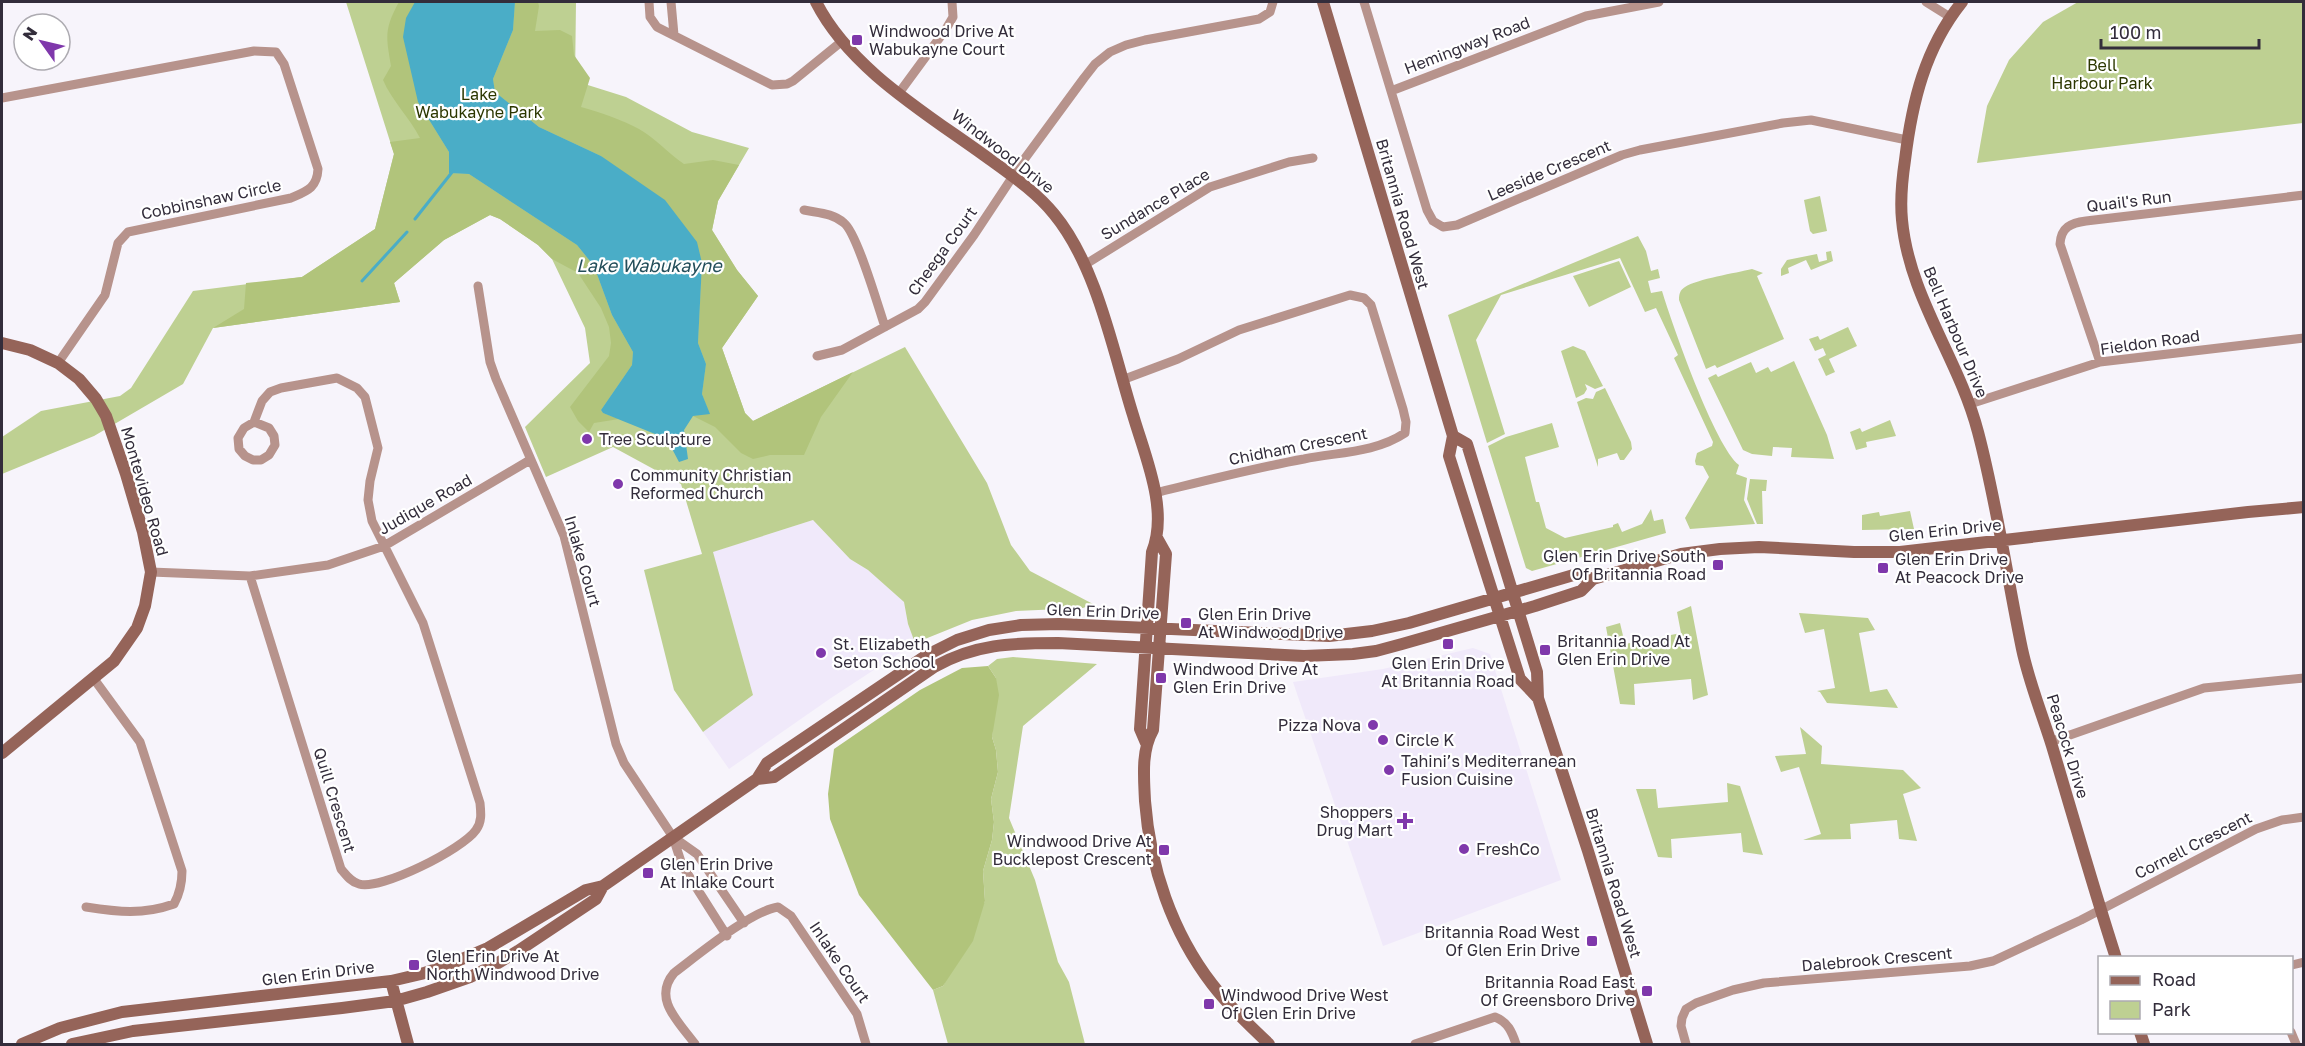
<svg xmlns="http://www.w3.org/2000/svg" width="2305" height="1046" viewBox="0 0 2305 1046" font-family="'Golos Text',sans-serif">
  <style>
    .built { fill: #f0e9fa }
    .green { fill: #bed092 }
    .forest { fill: #b1c47b }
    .water { fill: #4aadc7 }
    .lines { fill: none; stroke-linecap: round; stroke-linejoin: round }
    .stream { stroke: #4aadc7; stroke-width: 3 }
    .street { stroke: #b7938c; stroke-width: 9 }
    .secondary { stroke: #956459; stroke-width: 12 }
    .poi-dot { fill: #7f38ab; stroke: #fff; stroke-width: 2 }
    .labels { text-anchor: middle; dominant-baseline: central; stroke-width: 4.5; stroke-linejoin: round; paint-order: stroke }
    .poi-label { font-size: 16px; fill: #332d3b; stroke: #fff; text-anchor: start }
    .street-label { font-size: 16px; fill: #332d3b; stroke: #fff }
    .park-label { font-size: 16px; fill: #2c3700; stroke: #fff }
    .water-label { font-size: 18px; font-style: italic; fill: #234e5a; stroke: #fff }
  </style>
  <rect width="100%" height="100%" fill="#f7f4fb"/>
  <!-- built -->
  <path class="built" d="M813 520 850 559 868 570 904 602 908 624 915 643 831 698 729 769 703 732 753 695 712 552Z
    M1473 648 1490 654 1561 880 1383 946 1293 682 1383 669Z"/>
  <!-- green -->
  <path class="green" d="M346 2H576L575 81 626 97 692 132 749 148 718 201 712 230 737 270 758 296 722 348 745 413 753 421 905 347 987 483 1011 545 1030 571 1093 604 1083 608 1016 611 972 620 915 643 908 624 904 602 868 570 850 559 813 520 713 552 753 695 703 732 674 690 644 570 702 554 681 484 613 447 546 477 525 427 590 363 585 328 552 259 538 245 500 219 490 215 444 240 394 283 400 302 213 328 183 384 94 436 2 474V437L41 411 120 396 131 388 193 291 302 277 375 229 394 154Z
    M2078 2H2303V123L1977 163 1987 106 2009 60 2043 22Z
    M1820 196 1827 231 1813 234 1810 231 1804 200Z
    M1638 236 1646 251 1651 271 1658 269 1660 278 1648 281 1651 293 1662 291C1672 324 1715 447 1739 465L1736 474 1747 478 1744 500 1755 524 1690 529 1685 518 1709 477 1703 466 1696 465 1695 461 1697 453 1712 446 1713 442 1674 358 1678 355 1656 308 1645 312 1620 258 1501 295 1476 340 1505 434 1487 443 1448 315Z
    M1831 251 1833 261 1811 270 1806 260 1788 268 1789 273 1781 276V269L1787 260 1817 254 1819 262 1827 260 1826 252Z
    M1619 261 1631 287 1589 307 1573 276Z
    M1752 269 1763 273 1757 276 1784 339 1717 368 1715 365 1706 369 1679 300C1679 294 1680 290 1685 287 1697 279 1736 273 1752 269Z
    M1848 327 1857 346 1829 359 1835 372 1826 376 1818 359 1826 355 1823 348 1815 351 1809 339 1818 336 1820 340Z
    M1573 346 1585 351 1603 386 1595 389 1585 384 1587 389 1584 394 1576 398 1561 351Z
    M1794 361 1827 435 1834 459 1791 457 1792 448 1773 447 1772 456 1752 454 1743 450 1708 378 1716 374 1718 377 1751 362 1756 373 1768 367 1771 372Z
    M1605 388 1631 442 1632 449 1624 460H1620L1617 453 1598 459V467L1577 402 1586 398 1593 399 1596 392Z
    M1890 420 1896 436 1866 442 1867 447 1856 450 1850 432 1860 428 1862 432Z
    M1552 423 1559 447 1525 457 1536 502H1539L1546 528 1565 538 1613 527V525L1618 523 1622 532 1642 524 1651 509 1654 521 1663 519 1666 533 1532 571 1526 568 1488 446 1506 437Z
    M1750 479 1767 480 1766 491H1762L1763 524H1757L1747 499Z
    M1910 511 1914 529 1862 530V515L1879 512 1880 516Z
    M1691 606 1708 695 1693 700 1691 679 1634 684 1635 705 1620 704 1606 627 1620 623 1625 644 1681 633 1677 612Z
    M1799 613 1868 618 1875 630 1859 633 1870 692 1887 689 1898 708 1827 703 1820 692 1817 691 1835 688 1824 629 1805 633Z
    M1013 657 1097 664 1023 726 1009 818 1035 880 1058 962 1069 982 1085 1044H948L933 990 943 986 985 901 983 871 992 840 994 822 991 799 998 772 996 750 992 737 996 678 988 666 997 659Z
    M1800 727 1822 746 1821 764 1903 770 1921 788 1903 794 1917 841 1899 839 1897 820 1850 824 1851 839 1803 840 1821 834 1799 767 1781 772 1775 756 1806 754Z
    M1727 783 1740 786 1763 855 1743 852 1741 833 1671 839 1672 858 1658 857 1636 789H1656L1658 808 1728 802Z"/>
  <!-- forest -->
  <path class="forest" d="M399 2H419L418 102 449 152V173L469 174 577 245 594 266 612 315 633 352 632 365 601 410 603 413 619 419 594 423 589 432 578 421 570 407 609 356 611 343 609 327 601 308 578 273 552 259 538 245 500 219 490 215 444 240 394 283 400 302 213 328 244 309 246 283 302 277 375 229 394 154 390 142 420 138C410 118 392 101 383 80L391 66C386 37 384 29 399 2Z
    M515 2H538L539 6 535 31 560 30 572 36 574 55 590 78 581 107C599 112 623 120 639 129 654 137 669 154 684 164L713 160 739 165 718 201 712 230 737 270 758 296 722 348 745 413 753 421 853 372 821 417 804 455H770L753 459 741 453 715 427 693 416 709 413 702 394 706 364 698 343 702 263 601 156 539 127 495 92 493 79 513 30Z
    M988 666 996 678 999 695 992 737 996 750 998 772 991 799 994 822 992 840 983 871 985 901 973 941 943 986 933 990 859 895 830 819 828 794 834 749 920 690 962 668Z"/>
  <!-- water -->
  <path class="water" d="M415 2H515L513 30 493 79 495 92 539 127 601 156 665 200 697 242 702 263 698 343 706 364 702 394 710 414 693 416 684 430 688 459 679 462 670 445 660 436 603 413 601 410 632 365 633 352 612 315 594 266 577 245 469 174 449 173V152L418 102 403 37 406 18Z"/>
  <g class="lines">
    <!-- stream -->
    <path class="stream" d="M415 219 453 171
      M362 281 407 232"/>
    <!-- street -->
    <path class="street" d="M649 2 650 17 657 27 772 85 787 84 793 81 841 42
      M671 2 674 35
      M1364 2 1427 210 1433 221 1443 227 1457 225 1622 155 1640 150 1783 123 1811 120 1907 140
      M1926 2 1950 17
      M1391 91 1586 16 1659 2
      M899 93 946 29 953 17 952 2
      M2 98 254 51 276 52 284 64 318 169C317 188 307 191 291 198L128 232 118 243 105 295 58 363
      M804 210C818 213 833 213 844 223 857 233 878 306 885 327
      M1086 264 1210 187 1289 162 1313 158
      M478 286 490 362 496 379 564 536 616 744 624 763 673 837 682 865 727 936
      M817 356 842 350 918 309 925 302 974 235 1023 161 1084 78 1095 64 1110 52 1126 45 1145 40 1259 19 1270 12 1273 2
      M2100 362 2060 244C2061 227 2071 223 2086 221L2304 195
      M1122 380 1178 359 1239 330 1350 295 1364 298 1371 305 1403 409 1406 422 1405 433C1375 453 1338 452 1304 459 1254 468 1204 481 1155 493
      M1970 404 2100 362 2304 338
      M151 572 250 576 328 565 384 546 530 460
      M250 576 341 869C346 875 351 882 359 884 380 891 463 849 476 830 482 822 481 813 480 803L423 623 372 521 368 500 370 481 378 448 365 397 357 388 337 378 281 388 270 392 262 401 254 422 244 428 238 438 239 449 245 456 253 460H261L269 455 275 445 274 436 269 428 254 422
      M2050 742 2204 688 2304 678
      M673 837 697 854 744 923
      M86 907C118 912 143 915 174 904 180 893 182 884 182 871L140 742 94 679
      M2292 965 2304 962
      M2291 1032 2296 1044
      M695 1044C679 1022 652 999 674 973 698 955 751 911 778 907L791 916 857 1014 866 1044
      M1415 1044 1495 1017C1508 1022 1512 1032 1516 1044
      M1686 1044 1681 1026 1682 1018 1686 1009 1696 1003 1733 990 1764 983 1970 966 1993 961 2081 920 2256 829 2282 820 2304 817"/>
    <!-- secondary -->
    <path class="secondary" d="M816 2C851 71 931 116 992 161 1014 177 1037 193 1054 214 1097 266 1113 351 1133 415 1145 456 1169 510 1152 552L1140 729 1146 743
      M1323 2 1453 436 1449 456 1520 679 1538 698
      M1962 2C1925 48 1912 102 1905 160 1902 180 1900 200 1902 220 1909 297 1959 359 1978 432 1997 504 2007 577 2022 649 2029 682 2042 714 2052 746 2073 816 2093 887 2116 958
      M2 343 30 350 58 363 79 379 96 399 106 416 126 474 143 532 151 572 145 606 137 628 114 661 2 753
      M1453 436 1467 444 1537 672 1538 698 1588 851 1647 1044
      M1157 538 1166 554 1153 730C1141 751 1144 778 1145 801 1150 867 1172 932 1212 984 1229 1006 1249 1025 1269 1044
      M757 779 774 777 934 667C975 644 1011 643 1058 643L1304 656 1353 654 1376 651 1402 644 1535 606 1581 591 1593 579 1681 554 1720 549 1759 547 1854 552H1900L2248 512 2304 507
      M391 981 408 1044
      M2140 1032 2144 1044
      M22 1044 60 1028 122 1012 391 981 421 974 443 967 488 948 586 890 603 886 757 779 767 763 927 655 957 640 989 630 1021 625 1059 624 1329 636 1372 631 1409 623 1577 574 1593 579
      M72 1044 133 1031 342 1008 395 1001 427 992 470 977 493 966 518 951 596 899 603 886"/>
  </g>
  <!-- markers -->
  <g class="poi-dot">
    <rect x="851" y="34" width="12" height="12" rx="3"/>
    <circle cx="587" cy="439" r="6"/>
    <circle cx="618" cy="484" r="6"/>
    <rect x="1712" y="559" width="12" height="12" rx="3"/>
    <rect x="1877" y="562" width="12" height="12" rx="3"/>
    <rect x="1180" y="617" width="12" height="12" rx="3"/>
    <rect x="1442" y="638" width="12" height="12" rx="3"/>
    <rect x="1539" y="644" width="12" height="12" rx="3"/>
    <circle cx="821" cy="653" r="6"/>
    <rect x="1155" y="672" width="12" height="12" rx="3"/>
    <circle cx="1373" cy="725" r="6"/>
    <circle cx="1383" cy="740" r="6"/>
    <circle cx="1389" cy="770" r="6"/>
    <path d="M1402 812h6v6h6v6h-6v6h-6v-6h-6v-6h6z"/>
    <circle cx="1464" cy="849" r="6"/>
    <rect x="1158" y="844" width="12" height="12" rx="3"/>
    <rect x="642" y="867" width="12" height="12" rx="3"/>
    <rect x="1586" y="935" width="12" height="12" rx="3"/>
    <rect x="408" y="959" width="12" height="12" rx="3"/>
    <rect x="1641" y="985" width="12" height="12" rx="3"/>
    <rect x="1203" y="998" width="12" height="12" rx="3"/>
  </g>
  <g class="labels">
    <!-- poi labels -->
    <g class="poi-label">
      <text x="869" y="31">Windwood Drive At<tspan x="869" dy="18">Wabukayne Court</tspan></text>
      <text x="599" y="439">Tree Sculpture</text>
      <text x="630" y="475">Community Christian<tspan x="630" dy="18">Reformed Church</tspan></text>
      <text x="1706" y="556" text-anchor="end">Glen Erin Drive South<tspan x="1706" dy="18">Of Britannia Road</tspan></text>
      <text x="1895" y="559">Glen Erin Drive<tspan x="1895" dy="18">At Peacock Drive</tspan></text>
      <text x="1198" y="614">Glen Erin Drive<tspan x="1198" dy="18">At Windwood Drive</tspan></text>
      <text x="1557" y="641">Britannia Road At<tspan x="1557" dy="18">Glen Erin Drive</tspan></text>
      <text x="833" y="644">St. Elizabeth<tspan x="833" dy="18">Seton School</tspan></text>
      <text x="1448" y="663" text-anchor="middle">Glen Erin Drive<tspan x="1448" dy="18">At Britannia Road</tspan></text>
      <text x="1173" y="669">Windwood Drive At<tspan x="1173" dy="18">Glen Erin Drive</tspan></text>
      <text x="1361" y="725" text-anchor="end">Pizza Nova</text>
      <text x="1395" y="740">Circle K</text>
      <text x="1401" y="761">Tahini’s Mediterranean<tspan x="1401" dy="18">Fusion Cuisine</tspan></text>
      <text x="1393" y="812" text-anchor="end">Shoppers<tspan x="1393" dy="18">Drug Mart</tspan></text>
      <text x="1152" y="841" text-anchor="end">Windwood Drive At<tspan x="1152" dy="18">Bucklepost Crescent</tspan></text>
      <text x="1476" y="849">FreshCo</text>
      <text x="660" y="864">Glen Erin Drive<tspan x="660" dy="18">At Inlake Court</tspan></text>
      <text x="1580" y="932" text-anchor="end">Britannia Road West<tspan x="1580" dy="18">Of Glen Erin Drive</tspan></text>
      <text x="426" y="956">Glen Erin Drive At<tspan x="426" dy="18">North Windwood Drive</tspan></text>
      <text x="1635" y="982" text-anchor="end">Britannia Road East<tspan x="1635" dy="18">Of Greensboro Drive</tspan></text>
      <text x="1221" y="995">Windwood Drive West<tspan x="1221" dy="18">Of Glen Erin Drive</tspan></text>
    </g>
    <!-- street labels -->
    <g class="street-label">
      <text transform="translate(1467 45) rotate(-21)">Hemingway Road</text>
      <text transform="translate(1003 151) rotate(38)">Windwood Drive</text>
      <text transform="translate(1549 170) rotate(-23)">Leeside Crescent</text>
      <text transform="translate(211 199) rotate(-12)">Cobbinshaw Circle</text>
      <text transform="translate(2129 201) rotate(-7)">Quail's Run</text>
      <text transform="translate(1155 204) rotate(-31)">Sundance Place</text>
      <text transform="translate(1403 214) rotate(74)">Britannia Road West</text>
      <text transform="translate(942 251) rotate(-54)">Cheega Court</text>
      <text transform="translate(1956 332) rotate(67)">Bell Harbour Drive</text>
      <text transform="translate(2150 342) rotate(-8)">Fieldon Road</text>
      <text transform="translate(1298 446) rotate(-11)">Chidham Crescent</text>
      <text transform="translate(145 491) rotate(74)">Montevideo Road</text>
      <text transform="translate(425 504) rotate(-30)">Judique Road</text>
      <text transform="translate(1945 530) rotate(-6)">Glen Erin Drive</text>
      <text transform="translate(583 561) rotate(74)">Inlake Court</text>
      <text transform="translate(1103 611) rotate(2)">Glen Erin Drive</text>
      <text transform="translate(2068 746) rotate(73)">Peacock Drive</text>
      <text transform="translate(335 800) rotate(73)">Quill Crescent</text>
      <text transform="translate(2193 845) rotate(-27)">Cornell Crescent</text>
      <text transform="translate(1614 883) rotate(73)">Britannia Road West</text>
      <text transform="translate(1877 959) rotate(-5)">Dalebrook Crescent</text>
      <text transform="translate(840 962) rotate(56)">Inlake Court</text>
      <text transform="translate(318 973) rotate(-7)">Glen Erin Drive</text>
    </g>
    <!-- park labels -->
    <g class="park-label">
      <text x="2102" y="65">Bell<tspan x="2102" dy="18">Harbour Park</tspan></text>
      <text x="479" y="94">Lake<tspan x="479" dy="18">Wabukayne Park</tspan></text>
    </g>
    <!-- water labels -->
    <g class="water-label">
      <text x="649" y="265">Lake Wabukayne</text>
    </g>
  </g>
  <!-- border -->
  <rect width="2305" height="1046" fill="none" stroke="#332d3b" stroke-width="6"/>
  <!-- legend -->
  <rect x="2098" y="956" width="195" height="78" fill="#ffffff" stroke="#adabb1" stroke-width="1.5"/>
  <rect x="2110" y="976" width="30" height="9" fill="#956459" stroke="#adabb1" stroke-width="1.5"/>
  <text x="2152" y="986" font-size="18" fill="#332d3b">Road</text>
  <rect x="2110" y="1001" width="30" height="18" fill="#bed092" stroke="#adabb1" stroke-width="1.5"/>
  <text x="2152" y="1016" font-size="18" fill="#332d3b">Park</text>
  <!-- north arrow -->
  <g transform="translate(42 42) rotate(304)"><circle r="28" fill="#ffffff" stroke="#adabb1" stroke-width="1.5"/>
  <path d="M0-4.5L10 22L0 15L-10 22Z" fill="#7f38ab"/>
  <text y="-9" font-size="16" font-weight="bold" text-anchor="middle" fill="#332d3b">N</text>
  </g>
  <!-- scale -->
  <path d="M2101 39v9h158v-9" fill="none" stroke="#332d3b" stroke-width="3"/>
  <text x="2110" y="39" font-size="18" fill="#332d3b" stroke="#ffffff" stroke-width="4.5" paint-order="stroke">100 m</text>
</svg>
